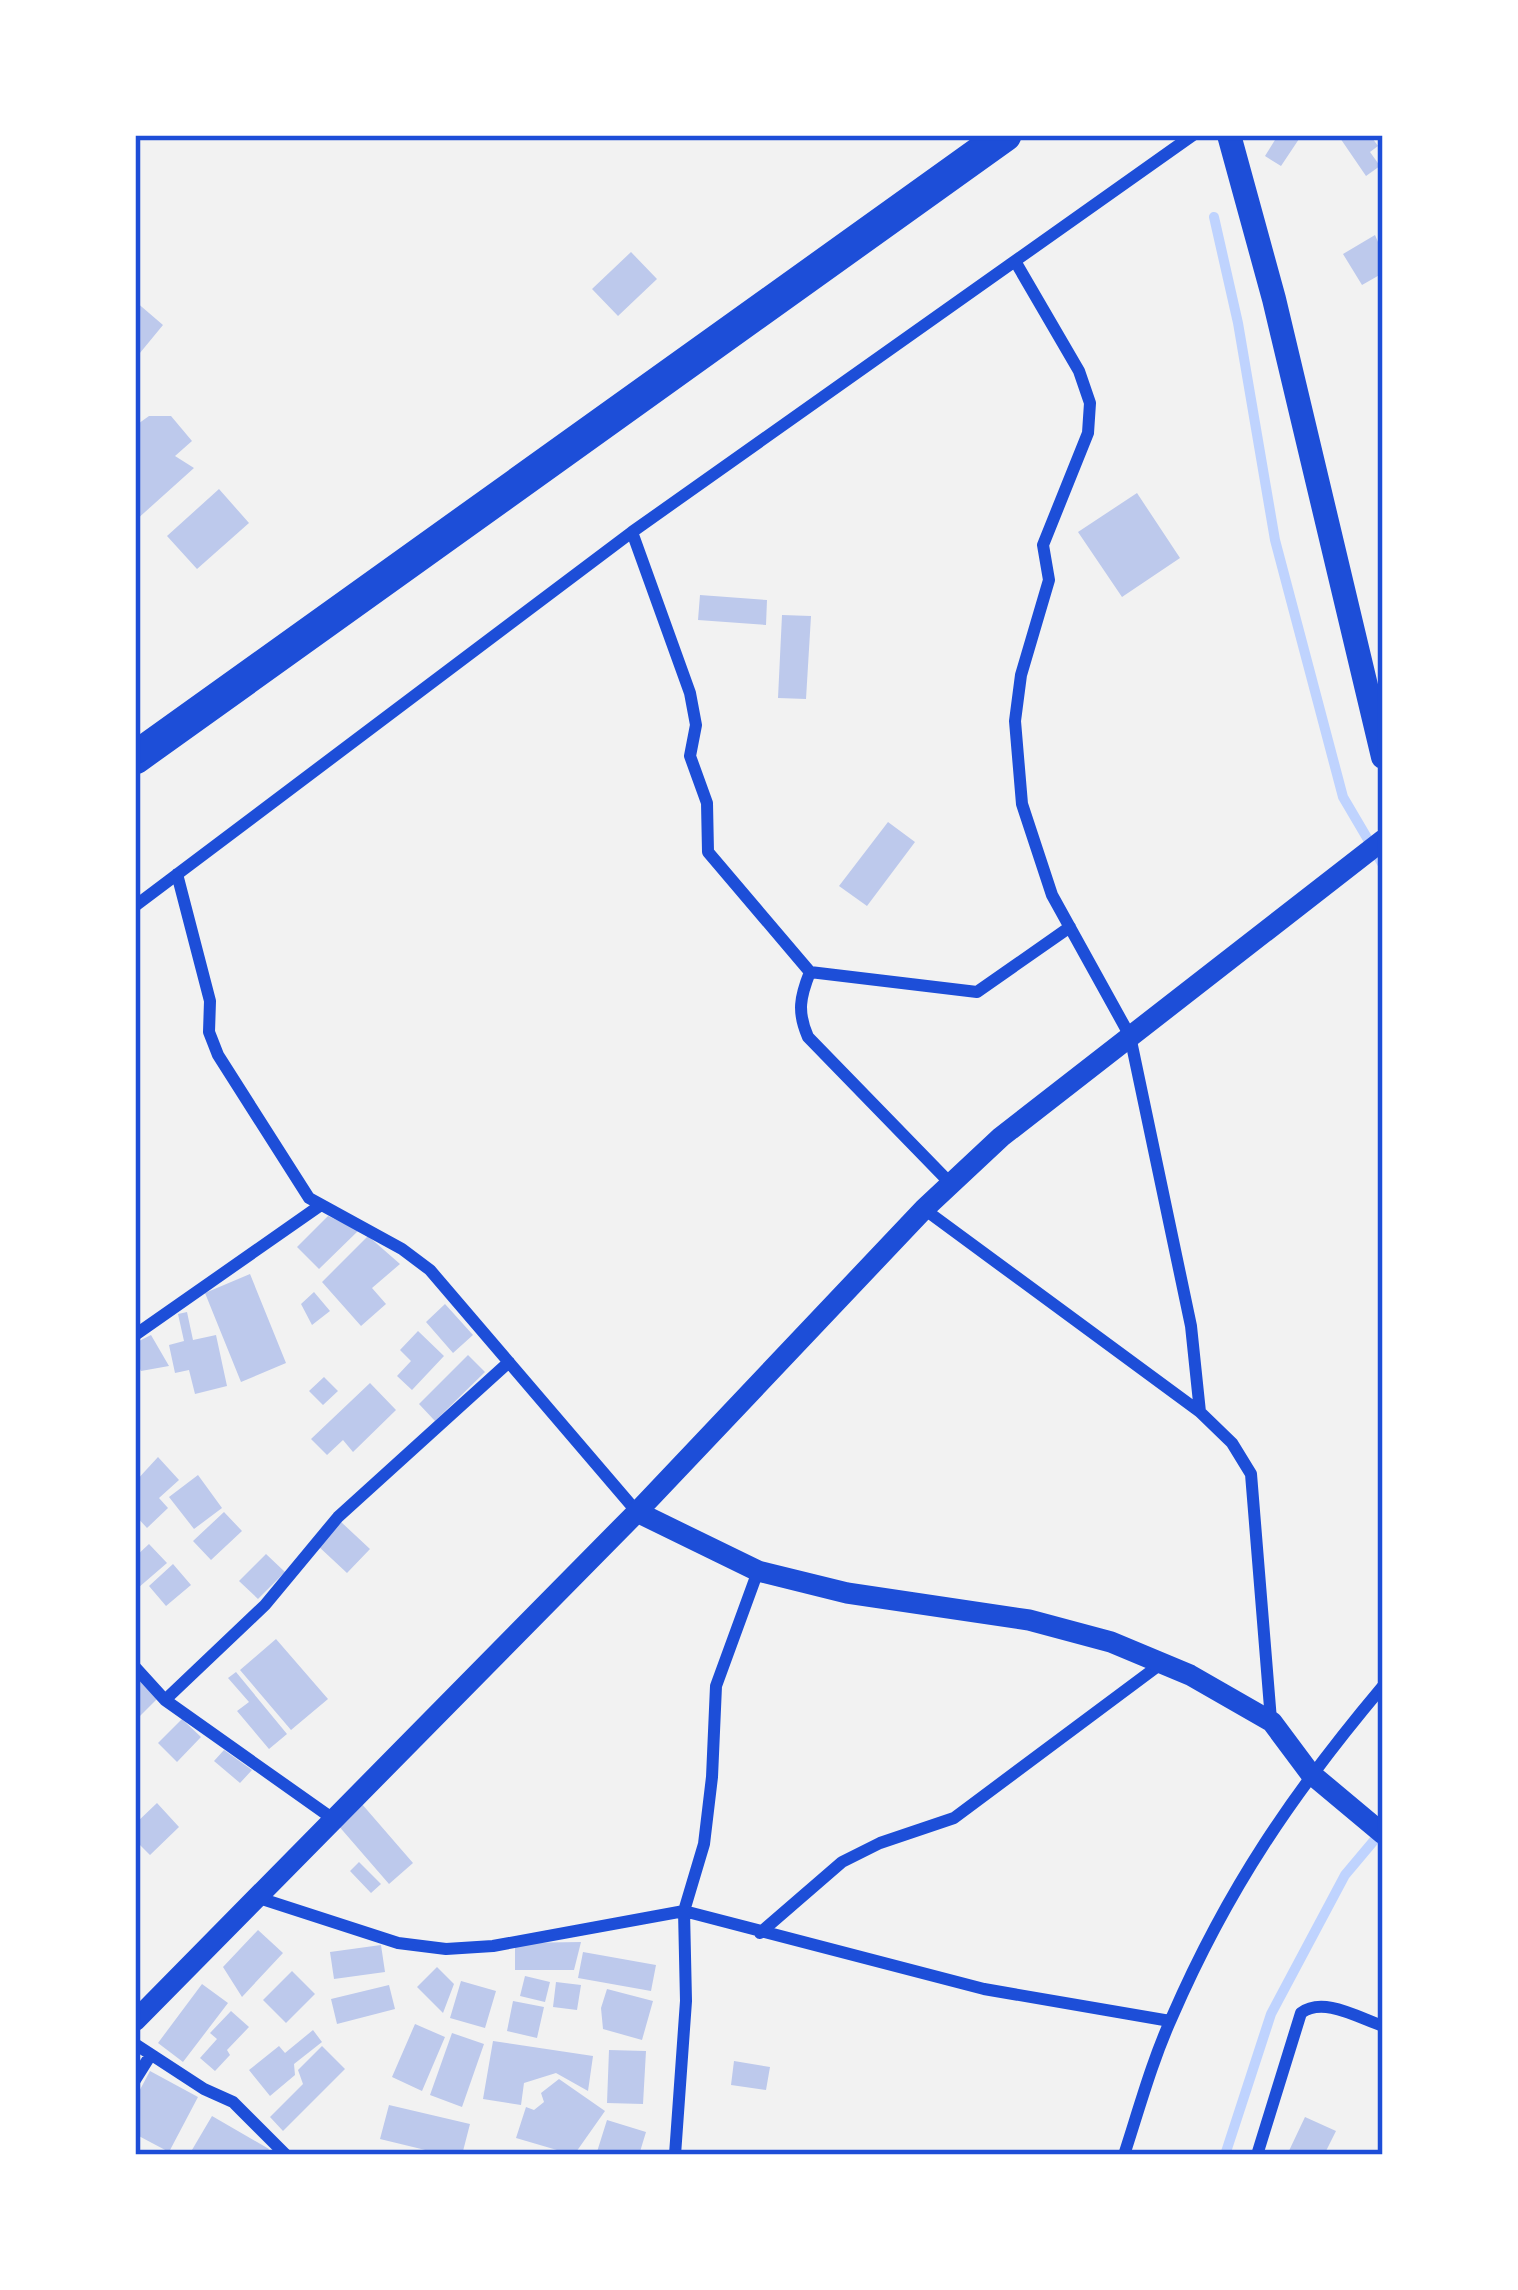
<svg xmlns="http://www.w3.org/2000/svg" width="1518" height="2290" viewBox="0 0 1518 2290" font-family="'Noto Sans',sans-serif">
  <style>
    .lines { fill: none; stroke-linecap: round; stroke-linejoin: round }
    .stream { stroke: #bfd3fe; stroke-width: 10 }
    .building { fill: #bdc9ec }
    .minor { stroke: #1d4ed8; stroke-width: 12 }
    .tertiary { stroke: #1d4ed8; stroke-width: 21 }
    .secondary { stroke: #1d4ed8; stroke-width: 24 }
    .trunk { stroke: #1d4ed8; stroke-width: 33 }
    .neatline { fill: none; stroke: #1d4ed8; stroke-width: 4.5 }
  </style>
  <rect width="100%" height="100%" fill="#f2f2f2"/>
  <g class="lines">
    <!-- stream -->
    <path class="stream" d="M1214 217 1238 323 1275 540 1343 797 1383 865
      M1225 2155 1271 2014 1345 1875 1382 1831"/>
  </g>
  <!-- building -->
  <path class="building" d="M1278 135 1299 139 1281 166 1265 156Z
    M1338 135H1370L1378 146 1370 152 1380 166 1366 176Z
    M1375 235 1378 242 1383 238V273L1362 285 1343 254Z
    M631 252 657 279 618 316 592 289Z
    M135 301 163 325 135 359Z
    M149 416H171L192 441 175 456 194 468 135 521V426Z
    M219 489 249 523 197 569 167 536Z
    M1137 493 1180 558 1122 597 1078 532Z
    M700 595 767 600 766 625 698 620Z
    M782 615 811 616 806 699 778 698Z
    M888 822 915 842 867 906 839 886Z
    M328 1216 359 1230 319 1269 297 1247Z
    M368 1236 400 1264 372 1288 386 1304 361 1326 322 1282Z
    M250 1274 286 1363 241 1382 205 1293Z
    M314 1292 330 1311 312 1325 301 1304Z
    M445 1304 473 1335 453 1353 426 1322Z
    M187 1312 193 1340 216 1335 227 1386 195 1394 189 1370 175 1373 169 1345 184 1341 178 1314Z
    M418 1331 444 1356 412 1390 397 1376 411 1361 400 1350Z
    M151 1335 169 1366 141 1371 135 1360V1343Z
    M468 1355 485 1372 435 1421 419 1404Z
    M324 1377 338 1391 323 1405 309 1391Z
    M370 1383 396 1410 353 1452 343 1440 327 1455 311 1439Z
    M158 1457 179 1480 159 1498 168 1508 147 1528 135 1515V1482Z
    M198 1475 222 1508 194 1529 169 1497Z
    M224 1512 242 1531 211 1560 193 1541Z
    M340 1521 370 1549 347 1573 317 1545Z
    M149 1544 167 1563 138 1588 135 1557Z
    M266 1554 285 1572 258 1599 239 1581Z
    M173 1564 191 1585 166 1606 149 1586Z
    M276 1639 328 1699 291 1730 240 1670Z
    M236 1672 287 1734 269 1749 237 1711 249 1702 228 1678Z
    M135 1675 158 1698 135 1721Z
    M182 1719 201 1737 177 1762 158 1743Z
    M224 1750 252 1770 240 1783 214 1761Z
    M157 1803 179 1827 150 1855 135 1840V1824Z
    M361 1803 413 1863 389 1884 337 1824Z
    M359 1862 381 1884 371 1893 350 1871Z
    M258 1930 283 1953 242 1997 223 1967Z
    M581 1942 574 1970H515V1943Z
    M381 1945 385 1972 334 1979 330 1952Z
    M583 1952 656 1965 651 1991 578 1978Z
    M437 1967 454 1984 443 2013 417 1987Z
    M292 1971 315 1994 286 2023 263 2000Z
    M525 1976 550 1982 545 2002 520 1996Z
    M461 1981 496 1991 485 2028 450 2018Z
    M556 1982 581 1985 577 2010 553 2007Z
    M202 1984 228 2003 183 2062 158 2043Z
    M389 1985 395 2009 337 2024 331 1999Z
    M607 1989 653 2001 642 2040 603 2029 601 2008Z
    M513 2001 544 2007 537 2038 507 2031Z
    M231 2011 249 2027 227 2050 230 2055 215 2071 200 2058 217 2039 210 2033Z
    M415 2024 445 2037 422 2091 392 2077Z
    M313 2030 322 2042 294 2064 295 2075 270 2096 249 2070 279 2046 285 2053Z
    M452 2033 484 2044 462 2107 430 2095Z
    M493 2041 593 2056 588 2091 556 2073 524 2083 521 2105 483 2099Z
    M322 2046 345 2069 283 2131 270 2117 303 2084 298 2070Z
    M609 2050 646 2051 643 2104 607 2103Z
    M734 2061 770 2067 766 2090 731 2085Z
    M150 2071 198 2097 169 2152 135 2134V2099Z
    M559 2079 605 2111 574 2155 516 2138 526 2107 534 2110 544 2102 541 2093Z
    M389 2105 470 2124 462 2155H446L380 2139Z
    M212 2116 269 2149 266 2155H189Z
    M1305 2117 1336 2131 1324 2155H1287Z
    M607 2120 646 2132 639 2155H596Z"/>
  <g class="lines">
    <!-- minor -->
    <path class="minor" d="M1015 261 1079 371 1090 403 1088 433 1043 545 1049 580 1021 675 1015 721 1022 804 1052 895 1130 1036 1191 1326 1200 1412
      M632 532 690 693 696 725 690 756 707 803 708 852 810 972 977 992 1070 927
      M177 874 210 1001 209 1032 218 1055 309 1198 402 1249 430 1270 637 1512
      M135 906 632 532 1193 135
      M810 972C800 997 797 1012 808 1037L951 1184
      M924 1209 1200 1412 1232 1443 1251 1474 1271 1720
      M135 1335 318 1207
      M135 1667 165 1700 336 1821
      M165 1700 265 1605 338 1517 509 1362
      M259 1898 398 1943 446 1949 493 1946 684 1911 984 1989 1170 2021
      M760 1933 842 1862 880 1843 954 1818 1162 1663
      M135 2044 204 2089 233 2102 286 2155
      M135 2080 150 2056
      M675 2155 686 2001 684 1911 704 1844 712 1777 716 1686 758 1571
      M1124 2155C1139 2109 1152 2061 1172 2017 1228 1888 1293 1793 1383 1686
      M1257 2155 1301 2013C1323 1996 1359 2018 1383 2026"/>
    <!-- tertiary -->
    <path class="tertiary" d="M637 1512 758 1571 847 1593 1029 1620 1111 1642 1190 1675 1272 1722 1310 1773 1383 1834
      M135 2021 637 1512 924 1209 1001 1137 1383 840"/>
    <!-- secondary -->
    <path class="secondary" d="M1229 135 1274 299 1383 757"/>
    <!-- trunk -->
    <path class="trunk" d="M135 758 1005 135"/>
  </g>
  <!-- border -->
  <rect width="1518" height="2290" fill="none" stroke="#ffffff" stroke-width="276"/>
  <rect x="138" y="138" width="1242" height="2014" class="neatline"/>
</svg>
